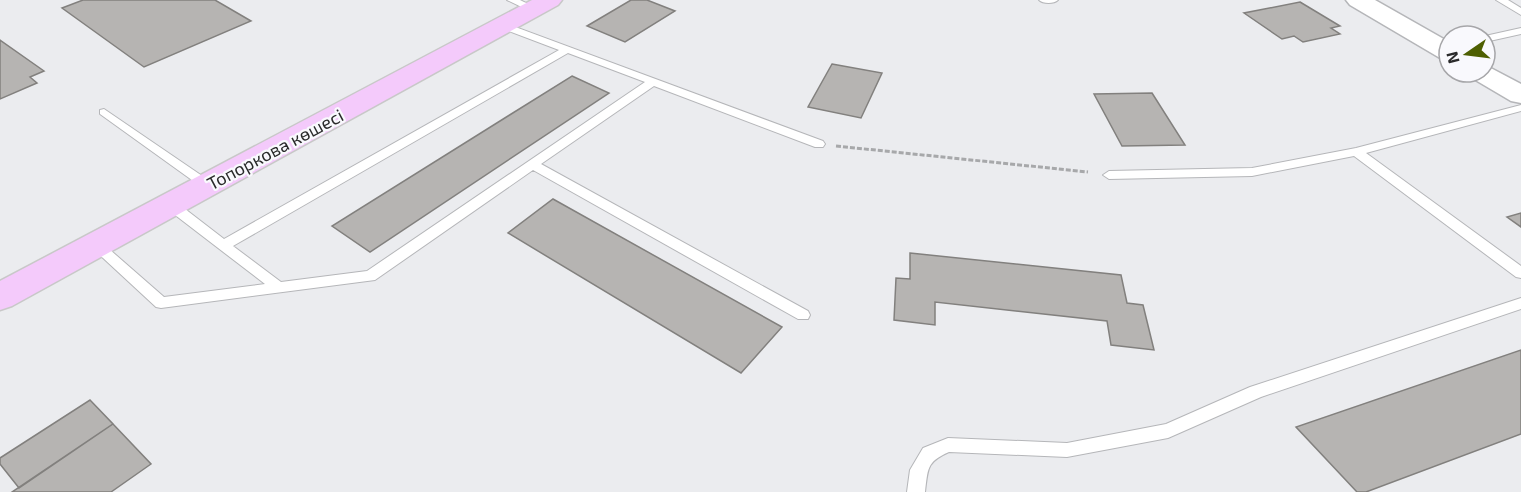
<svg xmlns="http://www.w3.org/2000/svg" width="1521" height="492" viewBox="0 0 1521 492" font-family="'Exo 2',sans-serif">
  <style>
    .building { fill: #b6b4b2; stroke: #82807e; stroke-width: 1.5 }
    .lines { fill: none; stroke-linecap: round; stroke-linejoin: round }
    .service-casing { stroke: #b5b6b9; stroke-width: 2 }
    .secondary-casing { stroke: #b5b6b9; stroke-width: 3 }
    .trunk-casing { stroke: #c8c8c8; stroke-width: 3 }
    .path { stroke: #a7a8aa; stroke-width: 3; stroke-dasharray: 5 2; stroke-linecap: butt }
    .service { fill: #fff; fill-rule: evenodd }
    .secondary { fill: #fff; fill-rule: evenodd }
    .trunk { fill: #f4cafb; fill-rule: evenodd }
    .labels { text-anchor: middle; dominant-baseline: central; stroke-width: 4.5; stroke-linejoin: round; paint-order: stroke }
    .street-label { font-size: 18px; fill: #2a2a2b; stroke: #f9f9fd }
  </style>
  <rect width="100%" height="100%" fill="#ebecef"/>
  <!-- building -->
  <path class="building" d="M83 0H215L251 21 144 67 62 8Z
    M631 0H647L675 11 625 42 587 26Z
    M1300 2 1340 26 1331 28 1340 34 1303 42 1294 36 1282 39 1244 13Z
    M0 40 44 71 30 77 37 83 0 99Z
    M832 64 882 73 861 118 808 107Z
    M572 76 609 93 370 252 332 226Z
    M1152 93 1185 145 1122 146 1094 94Z
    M553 199 782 327 741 373 508 233Z
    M1521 213V227L1507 217Z
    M910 253 1121 275 1127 303 1143 305 1154 350 1111 345 1107 321 935 302V325L894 320 896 278 910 279Z
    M1521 350V434L1366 492H1357L1296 427Z
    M90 400 113 424 19 488 0 464V458Z
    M113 424 151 464 111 492H12Z"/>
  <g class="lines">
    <!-- service casing -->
    <g class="service-casing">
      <path id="service" d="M507 0H520L538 9 530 11Z
        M1039 0H1058C1054 4 1043 4 1039 0Z
        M1496 0H1508L1521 8V15Z
        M502 22 823 141 825 144 823 147H815L654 86 541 164 808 311 810 315 808 319H798L533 170 375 280 161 308 156 307 89 245 91 242H101L164 297 265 284 166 208 165 205 166 202H176L224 239 559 50 498 27V23ZM568 53 645 82 367 271 281 282 233 246Z
        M1521 28V34L1485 42V36Z
        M1521 105V111L1366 153 1521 266V278L1516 277 1354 156 1252 176 1109 179 1103 175 1109 171 1252 168 1356 148Z
        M104 109 211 182 213 185 211 188H203L100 114V110Z
        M1521 298V309L1261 397 1168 438 1067 457 949 452C926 462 928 469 925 492H907L910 470 923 448 948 438 1067 443 1166 424 1250 387Z"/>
    </g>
    <!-- secondary casing -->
    <g class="secondary-casing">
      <path id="secondary" d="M1346 0H1375L1449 42V61L1440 58 1350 5Z
        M1485 65 1521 84V103L1511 101 1472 78 1468 72H1485Z"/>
    </g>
    <!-- trunk casing -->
    <g class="trunk-casing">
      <path id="trunk" d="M532 0H562L558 5 12 306 0 310V281Z"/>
    </g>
    <!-- path -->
    <path class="path" d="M836 146 1088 172"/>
    <!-- service -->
    <use href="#service" class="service"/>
    <!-- secondary -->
    <use href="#secondary" class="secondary"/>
    <!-- trunk -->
    <use href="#trunk" class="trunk"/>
  </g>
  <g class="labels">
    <!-- street labels -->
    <g class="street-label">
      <text transform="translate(275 149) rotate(-28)">Топоркова көшесі</text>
    </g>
  </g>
  <!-- north arrow -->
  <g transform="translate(1467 54) rotate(256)"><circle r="28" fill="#f9f9fd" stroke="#a6a6a9" stroke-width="1.5"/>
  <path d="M0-4.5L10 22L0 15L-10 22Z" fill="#4e5f02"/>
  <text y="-9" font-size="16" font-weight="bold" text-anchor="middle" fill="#2a2a2b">N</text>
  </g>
</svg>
